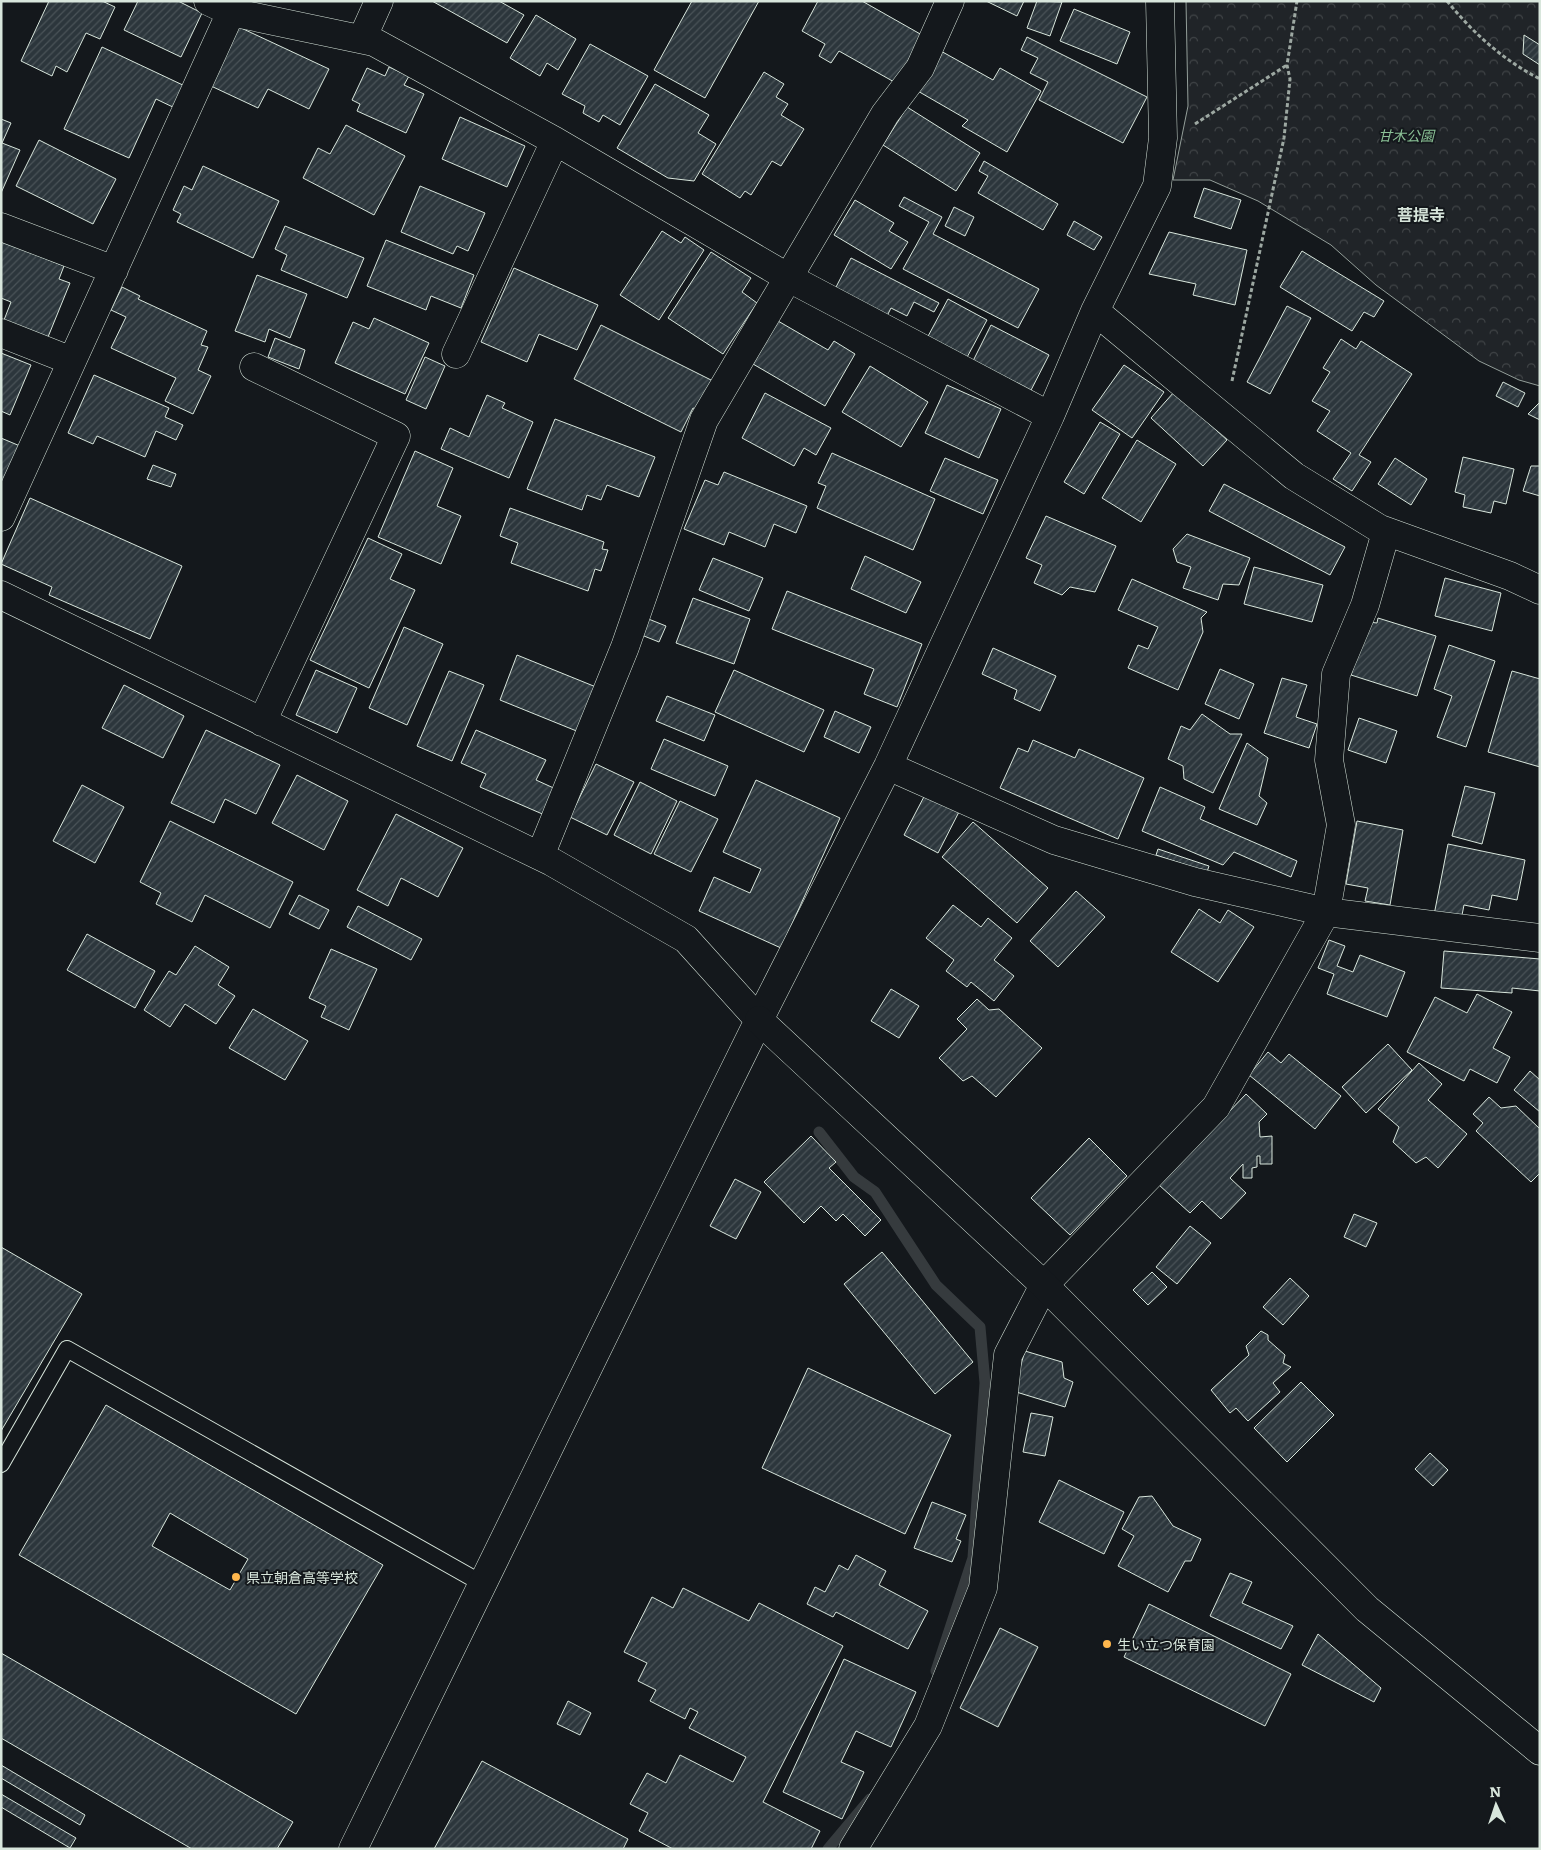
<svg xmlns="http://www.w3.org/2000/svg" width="1541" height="1850" viewBox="0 0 1541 1850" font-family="Literata,'Noto Sans JP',serif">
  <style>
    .forest { fill: url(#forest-crowns); stroke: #939e99 }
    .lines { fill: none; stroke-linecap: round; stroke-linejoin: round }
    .stream { stroke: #363b3e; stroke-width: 11 }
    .building { fill: url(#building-hatch); stroke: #d8e6dc; fill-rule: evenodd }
    .lane-casing { stroke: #d8e6dc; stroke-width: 18 }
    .street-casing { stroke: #d8e6dc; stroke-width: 29 }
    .secondary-casing { stroke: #d8e6dc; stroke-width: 29 }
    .path { stroke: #9da8a2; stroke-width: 3; stroke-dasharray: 4 2.5; stroke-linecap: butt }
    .lane { stroke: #14181c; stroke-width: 16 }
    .street { stroke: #14181c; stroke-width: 28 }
    .secondary { stroke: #14181c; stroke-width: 28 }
    .poi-dot { fill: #ffb74d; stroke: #14181c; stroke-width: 2 }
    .labels { text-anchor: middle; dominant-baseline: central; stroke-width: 4; stroke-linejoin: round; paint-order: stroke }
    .park-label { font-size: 14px; font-style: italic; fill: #8ac095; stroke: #14181c }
    .poi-label { font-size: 14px; fill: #d8e6dc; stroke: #14181c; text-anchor: start }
    .quarter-label { font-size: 16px; font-weight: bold; fill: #d8e6dc; stroke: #14181c }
  </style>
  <defs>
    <pattern id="forest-crowns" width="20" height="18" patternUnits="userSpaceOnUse" patternTransform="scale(1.25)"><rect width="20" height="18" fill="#202428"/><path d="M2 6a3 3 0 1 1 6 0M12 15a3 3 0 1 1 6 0" fill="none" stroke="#404447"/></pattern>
    <pattern id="building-hatch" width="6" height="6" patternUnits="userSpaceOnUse" patternTransform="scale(1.25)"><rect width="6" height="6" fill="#2c363c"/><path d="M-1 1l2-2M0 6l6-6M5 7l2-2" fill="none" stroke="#4a5358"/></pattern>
  </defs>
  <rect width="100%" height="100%" fill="#14181c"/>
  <!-- forest -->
  <path class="forest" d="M1186 1H1540V386L1519 380 1479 361 1376 285 1331 245 1258 201 1210 180H1173L1188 106Z"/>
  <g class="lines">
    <!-- stream -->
    <path class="stream" d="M819 1132 854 1177 875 1192 936 1285 980 1327 985 1383 973 1558 936 1671
      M828 1849 870 1799"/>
  </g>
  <!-- building -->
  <path class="building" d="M49 1H102L115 7 100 39 86 33 67 72 56 66 52 76 21 61Z
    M138 1H178L202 13 181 57 124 30Z
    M432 1H499L524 15 507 43Z
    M692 1H759L705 98 654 70Z
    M818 1H862L922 35 896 83 839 51 831 63 819 56 825 44 802 31Z
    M986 1H1024L1017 16Z
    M1037 1 1062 2 1050 36 1027 28Z
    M1074 9 1130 32 1117 64 1060 41Z
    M536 15 576 39 558 70 547 63 540 76 510 58Z
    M239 27 329 69 309 109 268 89 258 108 211 86Z
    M1524 35 1540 45V65L1523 54Z
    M1027 37 1147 97 1123 143 1039 100 1048 82 1030 73 1038 58 1021 50Z
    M590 44 648 76 620 125 603 115 599 122 583 113 585 106 562 94Z
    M102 47 187 87 177 109 156 99 129 158 64 129Z
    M939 50 993 80 1000 68 1041 91 1007 152 962 126 968 120 916 90Z
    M389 67 409 76 404 85 424 94 406 133 357 111 360 104 352 100 367 68 385 76Z
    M764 72 784 84 776 97 788 104 781 115 804 129 781 166 772 161 751 195 745 191 740 198 702 174Z
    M655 84 709 115 698 133 716 144 694 181 668 178 617 148Z
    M907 107 980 153 956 191 883 145Z
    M460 117 525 146 507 187 442 159Z
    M1 119 11 123 2 143 20 150 1 193Z
    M346 125 405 156 374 215 303 178 318 148 330 154Z
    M39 140 116 179 93 224 16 186Z
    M984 161 1058 204 1043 230 978 193 988 176 979 171Z
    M203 166 279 201 253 258 177 222 181 214 173 210 184 186 192 190Z
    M420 186 485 213 468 251 457 246 453 254 401 232Z
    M1204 188 1241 200 1231 229 1194 217Z
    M904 197 942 217 933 234 1039 289 1018 328 903 269 929 222 899 206Z
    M855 200 894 223 889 231 908 242 891 269 834 235Z
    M954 207 974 217 965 236 945 226Z
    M1074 221 1102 237 1094 250 1067 235Z
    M285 226 364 258 347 298 281 270 287 255 275 249Z
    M662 231 681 243 685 237 704 250 659 320 620 295Z
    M1169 232 1247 250 1235 305 1193 295 1196 284 1149 274Z
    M386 240 474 275 461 308 431 296 426 310 367 286Z
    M1 241 64 266 59 279 70 283 48 337 4 320 11 302 1 298Z
    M1302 251 1384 301 1374 317 1364 312 1352 331 1280 287Z
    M711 252 751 278 742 292 757 303 723 354 668 318Z
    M851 258 939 303 934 312 914 302 907 316 891 308 887 316 835 289Z
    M514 268 598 305 577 350 539 334 527 362 481 342Z
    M257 275 307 294 290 338 269 329 265 342 235 331Z
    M122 287 140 296 138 299 207 331 201 345 208 347 198 370 211 376 193 414 165 401 176 378 111 348 126 317 111 310Z
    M948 299 987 320 965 361 926 340Z
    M1287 306 1311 318 1270 394 1247 382Z
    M374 318 429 343 405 394 335 363 353 322 369 329Z
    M778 321 828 350 834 341 855 354 825 406 753 364Z
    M601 325 713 381 698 410 693 408 681 432 574 379Z
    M991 325 1049 355 1028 396 970 367Z
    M275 338 305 350 299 369 268 357Z
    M1341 339 1356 349 1361 341 1412 374 1359 455 1371 462 1352 491 1333 479 1351 453 1317 431 1330 411 1312 401 1330 372 1323 368Z
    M1 353 31 365 10 415 1 411Z
    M425 357 445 366 426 409 406 400Z
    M1124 365 1164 392 1132 438 1092 410Z
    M870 366 928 402 901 447 842 412Z
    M94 375 169 408 165 417 183 425 176 440 156 431 145 457 97 436 93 444 68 433Z
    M1503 382 1525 393 1518 407 1496 396Z
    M947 385 1001 409 979 458 925 433Z
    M1174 392 1227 440 1203 466 1151 418Z
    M765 393 831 428 816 455 804 448 794 466 742 438Z
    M487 395 505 403 502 408 533 422 509 478 441 449 450 428 469 437Z
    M1540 402V420L1528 414Z
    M555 419 655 457 639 497 607 485 601 500 587 495 582 510 527 489Z
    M1100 422 1120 434 1084 494 1064 482Z
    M1 438 20 446 1 488Z
    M1137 440 1176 464 1141 522 1102 498Z
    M415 451 453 468 437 506 461 516 441 564 378 537Z
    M832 453 935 499 913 550 817 508 826 486 818 483Z
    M1463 457 1514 469 1506 504 1494 501 1491 513 1463 507 1465 495 1455 492Z
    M945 458 998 480 983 514 930 491Z
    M1395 458 1427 479 1411 505 1378 484Z
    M153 465 176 474 171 487 147 479Z
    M1531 466H1540V496L1523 491Z
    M724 472 807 506 796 533 774 524 765 547 729 532 724 545 684 529 705 480 718 485Z
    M1224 484 1345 547 1330 575 1209 511Z
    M30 498 182 566 150 639 49 595 52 587 1 564Z
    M510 508 604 542 602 549 608 550 601 571 595 569 588 591 511 563 518 543 500 536Z
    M1046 516 1116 546 1095 592 1070 587 1062 595 1034 583 1042 565 1026 558Z
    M1187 534 1250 558 1239 585 1223 584 1218 600 1183 588 1191 567 1177 562 1173 549Z
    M368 538 402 554 390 579 415 590 369 688 310 660Z
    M865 556 921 582 906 613 851 589Z
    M713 558 763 578 749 611 699 590Z
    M1254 567 1323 585 1312 622 1244 604Z
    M1445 578 1501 593 1492 631 1435 616Z
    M1132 579 1207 612 1201 618 1203 632 1178 690 1128 668 1138 645 1148 649 1158 627 1118 610Z
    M787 591 922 644 897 707 864 694 874 669 772 629Z
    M693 598 750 619 734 664 676 643Z
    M646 618 666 626 659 642 639 634Z
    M1378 618 1436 636 1417 696 1351 675 1368 622 1377 623Z
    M404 627 443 644 407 725 369 708Z
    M1449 645 1495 661 1466 747 1437 737 1452 696 1434 689Z
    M993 648 1056 676 1040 711 1014 699 1017 690 982 674Z
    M517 655 596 687 579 732 500 700Z
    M1220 669 1254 684 1239 719 1205 704Z
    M316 670 357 688 337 733 296 715Z
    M734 670 824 710 804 752 715 712Z
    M449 671 484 685 452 761 417 746Z
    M1512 671 1540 679V767L1488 752Z
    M1282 678 1307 685 1296 717 1317 724 1309 748 1264 733Z
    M124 685 184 716 163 758 102 728Z
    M667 696 715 715 704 741 656 721Z
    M835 711 871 727 859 753 824 737Z
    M1202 714 1230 734H1242L1213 793 1184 779 1183 766 1168 759 1181 726 1190 730Z
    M1359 718 1397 731 1386 763 1348 750Z
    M206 730 280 765 256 814 225 799 214 823 171 803Z
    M476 730 546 760 536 780 558 790 547 816 480 787 486 774 461 763Z
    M664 739 728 766 715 796 651 769Z
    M1033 740 1075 758 1079 749 1144 778 1118 839 1000 788 1018 748 1028 752Z
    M1247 743 1268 758 1259 796 1267 803 1257 825 1219 809Z
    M596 764 634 782 607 835 570 817Z
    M297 775 348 801 324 850 272 823Z
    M756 780 840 818 781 948 699 911 714 877 750 893 761 869 723 852Z
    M640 782 677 801 651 854 614 835Z
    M82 785 124 807 95 863 53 841Z
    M1465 786 1495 793 1482 844 1452 836Z
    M1160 787 1205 807 1200 819 1297 861 1291 877 1234 852 1223 865 1142 831Z
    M928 789 962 806 938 853 904 835Z
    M680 801 718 819 691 872 654 854Z
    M396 814 463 848 438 897 401 878 388 906 357 890Z
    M170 821 293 882 270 928 205 895 192 922 156 904 161 893 140 882Z
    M1357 821 1403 830 1390 905 1365 901 1368 888 1346 884Z
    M973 822 1048 888 1017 923 942 857Z
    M1448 844 1525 860 1517 900 1492 895 1489 910 1464 905 1461 920 1434 915Z
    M1158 849 1209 866 1207 872 1156 855Z
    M1076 891 1105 917 1058 967 1030 941Z
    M299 895 329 910 319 929 289 914Z
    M953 905 981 927 988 918 1012 938 994 960 1014 976 994 1001 971 982 967 987 946 971 954 960 926 938Z
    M358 906 422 939 411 960 347 927Z
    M1199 909 1220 923 1228 910 1254 927 1218 982 1171 952Z
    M87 934 155 971 135 1008 67 970Z
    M1329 940 1345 946 1337 966 1353 972 1360 955 1405 972 1387 1017 1327 994 1334 974 1318 968Z
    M195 946 229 967 218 985 235 996 216 1024 185 1004 170 1027 144 1010 169 971 176 975Z
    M331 949 377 969 349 1030 321 1017 326 1006 309 998Z
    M1444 951 1540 959V991L1512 988V993L1441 988Z
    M891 989 919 1006 899 1038 871 1021Z
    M1477 994 1512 1012 1493 1048 1510 1057 1497 1083 1470 1069 1464 1081 1407 1052 1435 997 1467 1013Z
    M977 999 989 1010 999 1009 1042 1048 996 1097 972 1076 963 1081 939 1058 967 1029 957 1019Z
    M253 1009 308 1041 285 1080 229 1048Z
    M1388 1044 1412 1070 1366 1113 1342 1087Z
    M1268 1052 1281 1063 1289 1054 1341 1096 1315 1129 1249 1075Z
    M1419 1063 1442 1084 1428 1100 1467 1134 1438 1168 1426 1157 1416 1163 1393 1142 1399 1127 1378 1109Z
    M1530 1071 1540 1080V1112L1514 1090Z
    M1246 1094 1267 1114 1259 1122 1260 1137 1272 1136V1164H1260V1156H1257V1167L1252 1168V1178H1243V1164L1230 1178 1246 1193 1221 1219 1202 1201 1190 1213 1159 1185Z
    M1489 1097 1501 1108 1516 1106 1540 1129V1173L1531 1182 1476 1131 1483 1123 1473 1114Z
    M811 1136 836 1162 829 1168 881 1220 865 1236 843 1214 836 1221 821 1206 804 1223 764 1182Z
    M1089 1138 1127 1176 1070 1235 1031 1198Z
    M735 1179 761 1192 736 1239 710 1226Z
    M1354 1214 1377 1223 1366 1247 1344 1237Z
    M1190 1226 1211 1243 1177 1284 1156 1267Z
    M1 1247 82 1294 1 1431Z
    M882 1252 973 1362 935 1394 844 1284Z
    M1152 1272 1167 1287 1148 1305 1133 1290Z
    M1290 1278 1309 1296 1283 1325 1263 1307Z
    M1261 1331 1268 1335V1340L1285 1355 1283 1363 1291 1367 1273 1383 1280 1392 1248 1421 1236 1408 1230 1413 1211 1390 1249 1355 1246 1346Z
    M1025 1351 1062 1362 1064 1378 1073 1382 1065 1407 1013 1391Z
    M808 1368 951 1435 905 1534 762 1468Z
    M1301 1382 1334 1415 1287 1462 1254 1428Z
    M106 1405 383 1565 296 1714 19 1555ZM170 1513 248 1559 230 1590 152 1546Z
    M1031 1413 1053 1417 1045 1456 1023 1452Z
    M1430 1453 1448 1470 1433 1486 1415 1469Z
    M1059 1480 1124 1512 1104 1554 1039 1522Z
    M1152 1496 1173 1526 1201 1539 1191 1561H1185L1168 1592 1118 1566 1134 1536 1122 1529 1139 1497Z
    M932 1502 966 1515 956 1539 961 1541 952 1562 914 1548Z
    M856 1555 886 1571 879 1585 928 1611 908 1649 836 1612 833 1617 807 1604 815 1587 825 1592 839 1565 848 1570Z
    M1230 1573 1252 1582 1242 1603 1293 1626 1281 1649 1210 1616Z
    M683 1588 749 1621 759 1603 843 1646 763 1802 820 1831 811 1849H673L639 1831 648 1813 630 1804 647 1773 666 1783 680 1755 733 1782 746 1757 689 1728 698 1712 690 1708 685 1719 650 1701 656 1690 638 1681 647 1663 624 1652 652 1597 673 1608Z
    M1149 1604 1291 1674 1265 1726 1124 1657Z
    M1000 1628 1038 1647 998 1727 960 1708Z
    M1318 1634 1381 1688 1374 1702 1302 1665Z
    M1 1653 293 1822 277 1849H192L1 1738Z
    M844 1659 916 1692 891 1747 856 1731 841 1762 864 1772 842 1819 783 1792Z
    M568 1701 591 1713 580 1735 557 1724Z
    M482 1761 628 1839 623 1849H434Z
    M1 1765 85 1815 80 1825 1 1778Z
    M1 1794 76 1838 70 1848 1 1807Z"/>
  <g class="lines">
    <!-- lane casing -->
    <g class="lane-casing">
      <path id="lane" d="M1 1464 67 1349 483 1584"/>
    </g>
    <!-- street casing -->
    <g class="street-casing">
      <path id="street" d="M208 1 231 12 374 42 555 141 789 278 1050 416
        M362 39 379 1
        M1 227 114 270
        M1095 311 1294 476 1380 529 1510 576 1540 590
        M1 333 72 361
        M456 354 555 141
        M254 367 396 436 262 722
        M1 517 231 12
        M1 595 552 862 686 939 759 1020
        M888 766 1054 840 1195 882 1326 912 1540 938
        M540 856 625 647 704 420 885 114 920 68 950 1
        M353 1849 650 1241 759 1020 888 766 1050 416 1095 311 1157 186 1163 138 1160 1
        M853 1849 928 1726 983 1588 1008 1355 1044 1285 1216 1107 1326 912 1341 825 1329 760 1336 674 1365 605 1386 532"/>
    </g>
    <!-- secondary casing -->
    <g class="secondary-casing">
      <path id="secondary" d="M759 1020 1044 1285 1367 1609 1540 1751"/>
    </g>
    <!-- path -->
    <path class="path" d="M1447 1C1473 33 1503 60 1540 79
      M1195 124 1287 65
      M1232 381 1284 138 1290 79 1287 65 1297 1"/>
    <!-- lane -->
    <use href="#lane" class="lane"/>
    <!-- street -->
    <use href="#street" class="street"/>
    <!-- secondary -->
    <use href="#secondary" class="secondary"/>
  </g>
  <!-- markers -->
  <g class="poi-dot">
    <circle cx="236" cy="1577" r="5"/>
    <circle cx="1107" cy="1644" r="5"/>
  </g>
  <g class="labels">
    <!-- park labels -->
    <g class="park-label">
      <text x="1406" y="135">甘木公園</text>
    </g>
    <!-- poi labels -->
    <g class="poi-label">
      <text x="246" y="1577">県立朝倉高等学校</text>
      <text x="1117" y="1644">生い立つ保育園</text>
    </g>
    <!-- quarter labels -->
    <g class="quarter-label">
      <text x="1421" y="214">菩提寺</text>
    </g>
  </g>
  <!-- border -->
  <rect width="1541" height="1850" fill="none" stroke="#d8e6dc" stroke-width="5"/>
  <!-- north arrow -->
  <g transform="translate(1496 1805) rotate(357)" stroke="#14181c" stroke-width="4" paint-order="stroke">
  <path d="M0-4L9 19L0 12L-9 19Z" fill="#d8e6dc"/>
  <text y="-8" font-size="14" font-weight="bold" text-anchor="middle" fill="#d8e6dc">N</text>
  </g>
</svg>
